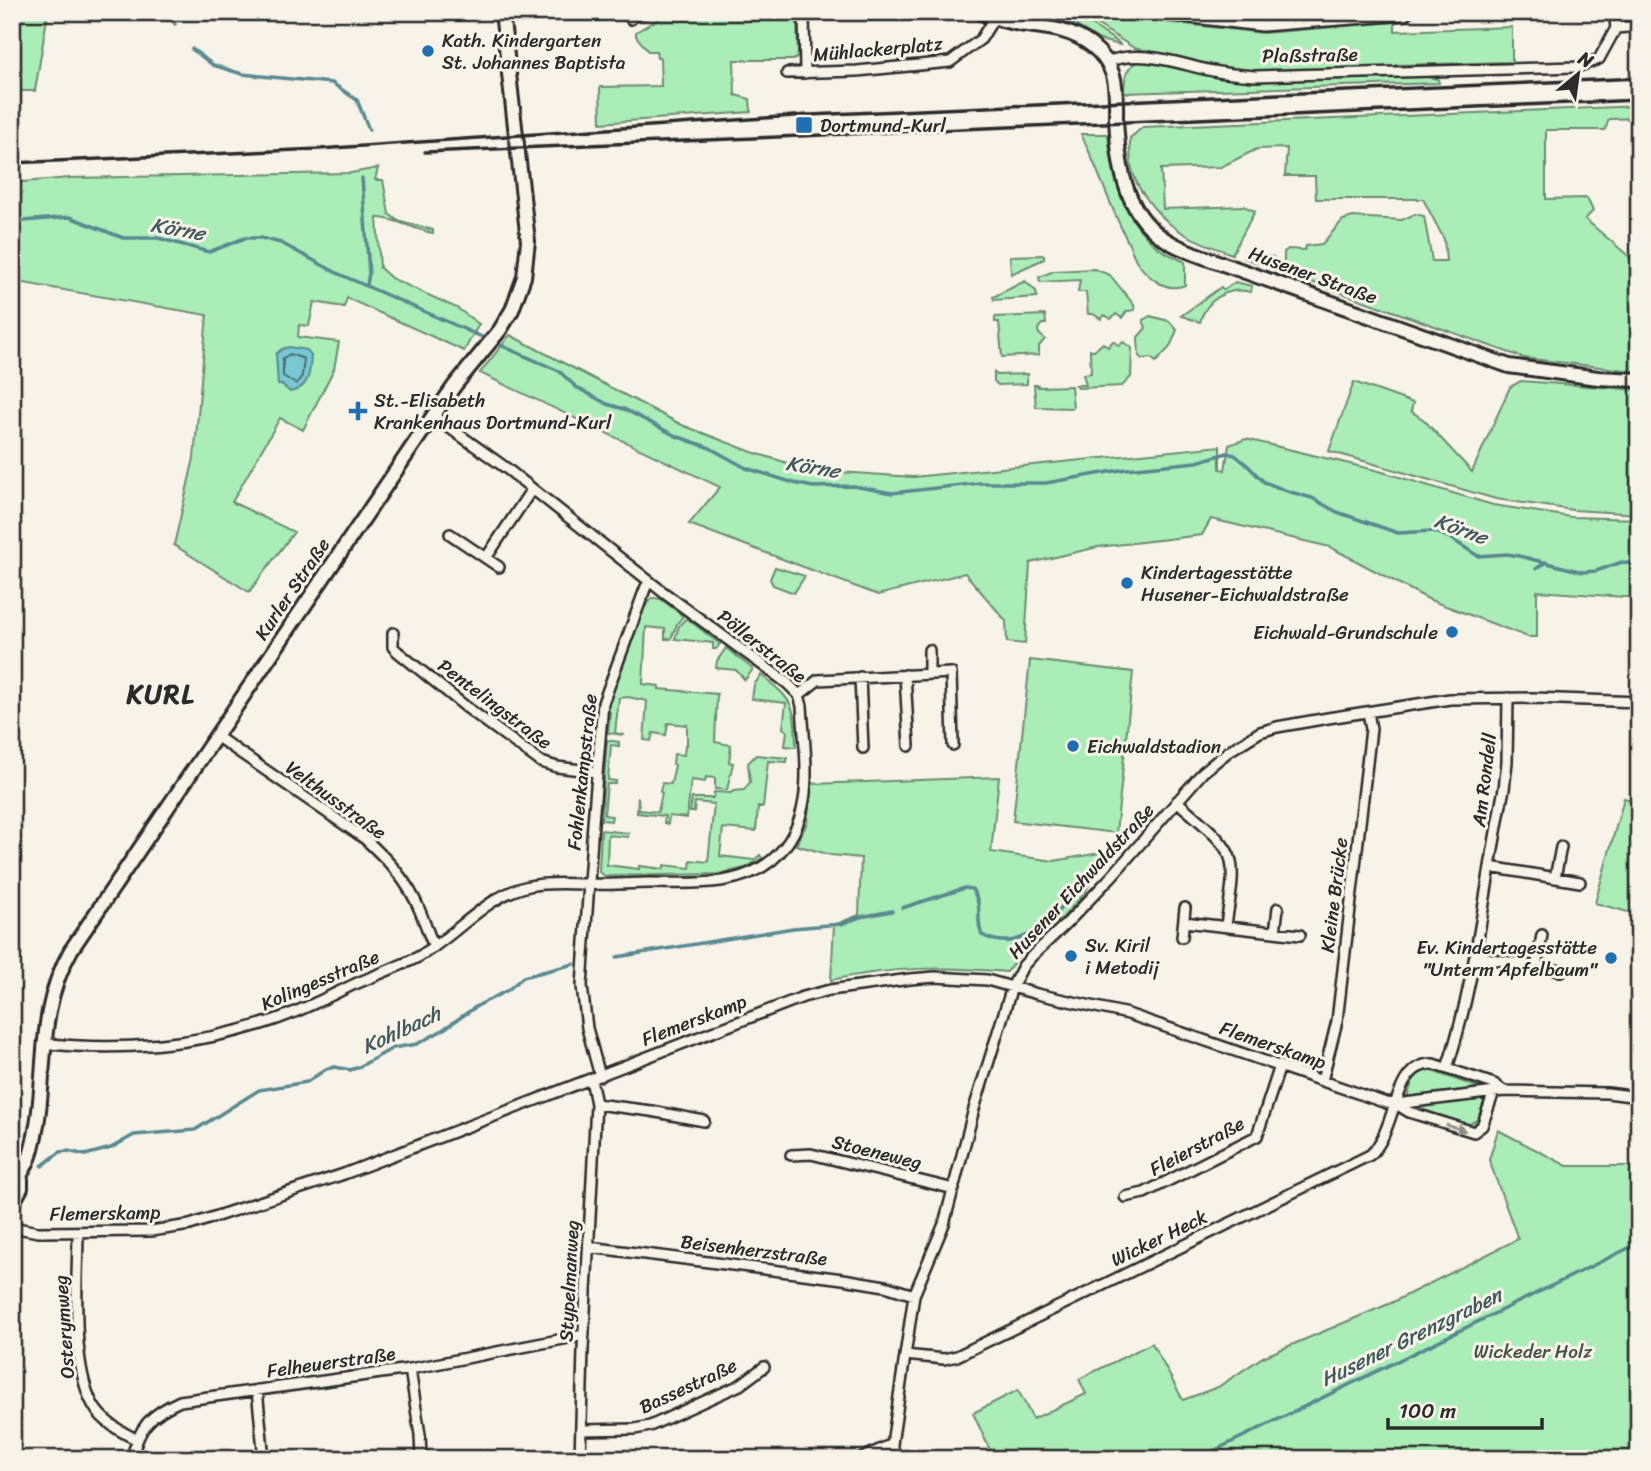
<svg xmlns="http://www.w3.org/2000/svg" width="1651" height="1471" viewBox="0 0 1651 1471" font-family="Sriracha,sans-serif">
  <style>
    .green { fill: #abedb7; stroke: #6b8c71; stroke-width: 2 }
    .water { fill: #78c8d3; stroke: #598990; stroke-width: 2 }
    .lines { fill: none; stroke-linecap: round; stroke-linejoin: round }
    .shore { stroke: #4a6a6e; stroke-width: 2 }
    .stream { stroke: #598990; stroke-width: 3.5 }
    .street-casing { stroke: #2b2b2b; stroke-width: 14 }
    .secondary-casing { stroke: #2b2b2b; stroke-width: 18 }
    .street { stroke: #f7f3e8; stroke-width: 9 }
    .secondary { stroke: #f7f3e8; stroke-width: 12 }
    .rail { stroke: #2b2b2b; stroke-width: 3.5 }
    .oneway { fill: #918f8a }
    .poi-dot { fill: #1f6fb2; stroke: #f7f3e8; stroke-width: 2.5 }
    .labels { text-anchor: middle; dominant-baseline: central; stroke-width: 6; stroke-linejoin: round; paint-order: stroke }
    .poi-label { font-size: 19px; fill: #2b2b2b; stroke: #f7f3e8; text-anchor: start }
    .street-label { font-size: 19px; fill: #2b2b2b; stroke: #f7f3e8 }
    .park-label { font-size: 19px; fill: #455247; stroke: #f7f3e8 }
    .water-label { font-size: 21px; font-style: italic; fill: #425a5d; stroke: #f7f3e8 }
    .district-label { font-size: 26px; font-weight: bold; letter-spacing: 2px; fill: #2b2b2b; stroke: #f7f3e8 }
  </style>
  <rect width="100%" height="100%" fill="#f7f3e8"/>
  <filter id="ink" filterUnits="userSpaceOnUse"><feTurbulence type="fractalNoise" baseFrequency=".0143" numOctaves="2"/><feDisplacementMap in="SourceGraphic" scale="14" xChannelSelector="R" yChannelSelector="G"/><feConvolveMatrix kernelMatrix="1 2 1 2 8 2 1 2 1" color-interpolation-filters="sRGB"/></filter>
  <g filter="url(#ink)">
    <!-- green -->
    <path class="green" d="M12 12H48L35 91H12Z
      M755 12 795 14 797 20 798 54 797 58 793 60H734L735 95 750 99 751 112 601 123 600 87 661 86 660 58H657L656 51H648L636 36V32L660 18Z
      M1000 12H1072L1119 43 1120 45 1100 40 1073 24 1059 20 1027 18Z
      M1086 13 1263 33 1395 22V31L1512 27V62L1396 65V70H1230L1134 48 1084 16Z
      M1142 61 1226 77 1421 76 1438 79 1439 83 1124 93C1124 78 1126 64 1142 61Z
      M1639 106V118L1609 119 1605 130H1546V199L1587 198 1593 211 1585 219 1639 265V368L1634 371 1524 358 1244 258 1246 253 1254 255 1273 257 1275 263 1284 265V252L1288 249 1305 250 1306 246 1322 244 1343 220 1353 217 1402 220 1415 214 1424 216 1432 261H1446L1444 239 1423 199H1316L1315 176H1285L1287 148 1257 149 1221 167 1161 169 1163 209 1243 206 1255 211 1232 254C1193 240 1168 231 1144 195 1138 187 1133 175 1131 165 1130 156 1130 147 1130 138L1143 127Z
      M1081 134H1108C1112 176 1122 218 1156 246 1164 253 1176 257 1185 262V285C1168 293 1150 279 1139 265 1134 258 1131 248 1127 240 1110 206 1098 169 1081 134Z
      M378 168 375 180H383L389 214 397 220 433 230V233C415 230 393 217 377 218L380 268 391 278 457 308 479 324 464 351 347 298 344 307 314 302 309 326 299 325 298 337 339 342 334 369 303 430 280 418 232 502 294 532 249 592 174 545 194 458 207 315 12 281V183L70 178 351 173Z
      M1044 255V259L1011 274 1010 256Z
      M1094 269 1110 275 1134 305 1135 310 1127 311 1122 318 1116 314 1111 319 1105 315 1101 319 1093 314H1088L1086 292H1078L1080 280 1040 282 1039 277 1054 271Z
      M1025 281 1036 291 1037 297 994 300 993 297Z
      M1235 282 1252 286 1251 292C1229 286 1206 299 1200 322L1181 316 1221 287 1224 290Z
      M1045 315 1046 324H1042L1038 329 1039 334 1045 339 1039 346V355L1002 357 999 322H995V317Z
      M1150 316 1169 321 1177 330 1170 347 1156 362 1151 358 1142 359 1139 356 1138 337 1146 328 1143 320Z
      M510 335 682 425 752 452 810 470 913 477 1220 446V469L1225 470 1229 445 1246 439 1379 471 1493 505 1571 517 1639 519V598L1537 591V637H1528L1430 600 1330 547 1211 519 1202 535 1098 547 1030 563 1025 644 1007 642 1006 621 965 573 878 595 689 524 720 487 480 373Z
      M1113 341 1119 346 1123 342 1132 348 1131 377 1122 386 1078 388 1076 385H1086L1083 374 1091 373 1090 350H1095L1103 343 1108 347Z
      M994 372 997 375 1027 374V384L998 385 994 381Z
      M1521 381 1639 390V514L1573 510 1496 499 1329 451 1354 382 1413 403 1411 411 1424 420 1472 472 1510 387Z
      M1034 385H1038V387L1071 386 1073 408 1036 407Z
      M775 567 805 576 794 593 773 585 770 579Z
      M652 598 661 599 683 616 677 624 671 639H665V629L646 627 643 684 659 686V689L717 694 715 742 731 745 729 762 733 763 727 790 715 789V778L706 777 705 782 691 780 687 818 669 816 668 824 664 823 665 816 637 813 638 797 639 810 658 812 662 793 660 792 662 783 671 784 675 765 673 764 674 754 684 755 685 745H687V725L668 723 666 735 653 733 651 741 644 740 647 701 628 697 619 698 615 733 624 735 608 733 610 712 607 711 610 697 643 609Z
      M686 618 720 644 716 649H713V643L675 639 679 626Z
      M726 648 753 669 745 680 736 670 716 668 717 661Z
      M1030 660 1133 672 1116 833 1013 821Z
      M761 675C794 701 795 705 796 747L785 746 787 731 783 728 786 703 752 699 754 685Z
      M607 740 619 742V746L611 745 608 780 616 781 615 784H607L604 815 612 816 611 821 601 820Z
      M756 755 787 758V762L768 761 763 807H758L756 831 723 828 720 856 754 860 760 855 762 858 745 868 718 874 605 876 599 872 601 830 628 833V837L608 835 607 865 639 869V866L664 869V865L690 868 691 860 708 862 714 804 695 802 694 812H690L692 798H713L714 792 731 793 733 791 744 790 750 782 748 763Z
      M999 777 991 852 1054 861 1105 852 1085 893 1063 917 1026 945 1007 972C946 966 891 967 831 980L834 925 859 915 861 858 831 855 796 845 807 823 812 784Z
      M1624 798 1639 802V915L1595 903Z
      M1425 1069 1429 1070 1480 1088 1407 1097 1415 1074Z
      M1485 1098 1478 1119 1468 1125 1415 1107Z
      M1498 1130 1567 1166H1639V1459H994L973 1413 1018 1390 1033 1419 1086 1394 1079 1379 1152 1343 1183 1400 1218 1387 1263 1357 1391 1303 1518 1239 1489 1160Z"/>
    <!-- water -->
    <path class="water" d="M289 347 307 350 311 355C310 372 310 388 290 392L282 385H278L276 354 282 349Z"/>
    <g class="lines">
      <!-- shore -->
      <path class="shore" d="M290 354 304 359 302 376 296 384 283 376V358Z"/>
      <!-- stream -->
      <path class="stream" d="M165 12 175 24
        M192 49 213 65 242 74 332 83 357 100 369 130
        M362 178 369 273 367 285
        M12 222 70 217 123 238H158L209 252 245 238H261L281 243 339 274 559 371 576 387 607 404 624 409 676 436 710 448 746 468 794 483 813 487 853 486 892 493 980 483H1046L1126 469 1197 462 1227 453 1235 455 1247 465 1264 482 1287 491 1312 498 1337 512 1398 533 1433 531 1450 538 1478 556 1507 554 1519 556 1583 572 1596 571 1622 562 1639 565
        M1536 569 1546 562
        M1086 880 1127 835
        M902 908 965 888 972 889C984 906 975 920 982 935 1021 956 1050 919 1075 893
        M617 957 793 928 841 924 860 917 892 911
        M42 1166 60 1152 68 1151 85 1155 111 1148 134 1135 195 1130 259 1090 307 1082 326 1069 335 1067 350 1070 359 1067 393 1048 417 1044 441 1031 477 1006 508 990 523 977 574 964
        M1197 1459 1639 1243"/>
      <!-- street casing -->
      <g class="street-casing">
        <path id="street" d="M804 12 805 73
          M1142 12 1262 26 1405 15 1409 12
          M1243 12 1245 24
          M1614 12 1616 28
          M631 19 638 13 650 12
          M1616 28 1639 26
          M1107 62C1142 48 1178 64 1213 71 1227 74 1242 75 1256 76L1577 67 1599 59 1616 28
          M787 73 857 71 950 62 981 39 994 18
          M450 534 499 567
          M486 558 532 489
          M393 633V647L398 652 466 707 541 762 557 767 597 772
          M929 650V674
          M905 675 909 746
          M860 677 863 748
          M799 695 818 680 951 673 953 745
          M216 736 364 838C388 860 408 881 420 911 425 923 429 935 434 947
          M1177 801C1192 816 1227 840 1231 861 1235 881 1228 906 1226 926
          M1490 867 1580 882
          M1555 878 1561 847
          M1184 922 1300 935
          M1275 932 1278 908
          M1182 937 1185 908
          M1475 956 1561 971
          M1536 967 1542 935
          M43 1043C116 1052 198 1045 268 1022 298 1013 327 997 355 984 376 975 398 967 418 957 456 936 486 895 529 886 548 882 568 884 587 884 608 885 629 883 650 883 692 883 738 888 772 860 818 821 805 760 802 706L799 695 787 683 663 592 506 468 433 416
          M1447 1068C1477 978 1485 882 1504 789L1507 762 1508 698
          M600 1076 587 1028 582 986 593 823 603 703 645 589 649 581
          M1322 1081 1337 1021 1371 729 1368 712
          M596 1104 651 1111 704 1121
          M1396 1104 1409 1112 1474 1132 1482 1126 1494 1092
          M791 1155 811 1154 954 1189
          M1125 1197 1144 1193 1257 1136 1280 1066
          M12 1227 38 1232 151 1231 190 1225 344 1174 803 997 830 990 910 979 935 977 987 980 1037 994 1128 1014 1386 1103 1396 1104 1504 1091 1607 1093 1639 1097
          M78 1232C78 1279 69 1373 97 1411 107 1424 121 1432 136 1439
          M589 1247 843 1279 885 1286 914 1295
          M905 1355 944 1359 957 1356 1370 1155C1397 1132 1392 1063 1433 1064L1494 1084 1504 1091
          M410 1369 420 1435 421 1457
          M257 1390 264 1459
          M581 1430 635 1429 650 1426 740 1385 764 1367
          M132 1459C138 1427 151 1414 180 1401L410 1369 584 1335
          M580 1459 583 1349 596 1104 591 1079
          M860 1459 892 1444
          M896 1459 892 1444 914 1295 944 1224 974 1109 1012 987 1023 966 1032 956 1068 922 1111 877 1203 772 1229 751 1260 732 1277 727 1328 718 1450 699 1533 698 1639 702"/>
      </g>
      <!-- secondary casing -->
      <g class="secondary-casing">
        <path id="secondary" d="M979 12C992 17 1006 22 1020 24 1046 28 1069 28 1091 45 1101 53 1109 63 1113 75 1117 88 1116 104 1116 118 1118 161 1123 211 1163 238 1178 248 1195 254 1212 260L1509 366 1598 378 1639 380
          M12 1189C18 1177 26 1168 30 1156 51 1085 32 1019 71 950L433 416 455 385 500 330 512 310 524 277 528 241 502 12
          M12 1204 21 1188V1179"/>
      </g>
      <!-- street -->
      <use href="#street" class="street"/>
      <!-- secondary -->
      <use href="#secondary" class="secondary"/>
      <!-- rail -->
      <path class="rail" d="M425 152 1639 100
        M12 163 319 149 809 115 1639 78"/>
    </g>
    <!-- one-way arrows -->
    <defs><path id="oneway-solid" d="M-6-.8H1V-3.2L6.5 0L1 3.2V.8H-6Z" transform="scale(1.75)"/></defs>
    <use class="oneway" href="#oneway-solid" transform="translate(1456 1128) rotate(18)"/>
  </g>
  <!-- markers -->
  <g class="poi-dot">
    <circle cx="428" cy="51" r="7"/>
    <rect x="795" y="116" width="18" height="18" rx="3.5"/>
    <path d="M354.5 400.5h7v7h7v7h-7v7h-7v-7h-7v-7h7z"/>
    <circle cx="1127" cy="583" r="7"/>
    <circle cx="1452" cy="632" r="7"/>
    <circle cx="1073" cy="746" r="7"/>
    <circle cx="1071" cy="956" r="7"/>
    <circle cx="1611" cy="958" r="7"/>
  </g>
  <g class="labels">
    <!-- poi labels -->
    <g class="poi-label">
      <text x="442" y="40">Kath. Kindergarten<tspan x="442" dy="22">St. Johannes Baptista</tspan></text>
      <text x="820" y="125">Dortmund-Kurl</text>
      <text x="374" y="400">St.-Elisabeth<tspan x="374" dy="22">Krankenhaus Dortmund-Kurl</tspan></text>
      <text x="1141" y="572">Kindertagesstätte<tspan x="1141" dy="22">Husener-Eichwaldstraße</tspan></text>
      <text x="1438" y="632" text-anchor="end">Eichwald-Grundschule</text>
      <text x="1087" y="746">Eichwaldstadion</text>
      <text x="1085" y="945">Sv. Kiril<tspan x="1085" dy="22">i Metodij</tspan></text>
      <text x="1597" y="947" text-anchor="end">Ev. Kindertagesstätte<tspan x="1597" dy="22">"Unterm Apfelbaum"</tspan></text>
    </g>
    <!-- street labels -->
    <g class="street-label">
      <text transform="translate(878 49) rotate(-5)">Mühlackerplatz</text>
      <text transform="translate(1310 55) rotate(-1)">Plaßstraße</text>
      <text transform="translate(1313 275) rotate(20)">Husener Straße</text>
      <text transform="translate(292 589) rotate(-56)">Kurler Straße</text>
      <text transform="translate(762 646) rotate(38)">Pöllerstraße</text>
      <text transform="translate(495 704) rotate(37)">Pentelingstraße</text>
      <text transform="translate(582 772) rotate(-84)">Fohlenkampstraße</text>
      <text transform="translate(1484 780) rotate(-83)">Am Rondell</text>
      <text transform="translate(336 800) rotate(36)">Velthusstraße</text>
      <text transform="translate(1081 881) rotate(-47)">Husener Eichwaldstraße</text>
      <text transform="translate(1334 895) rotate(-83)">Kleine Brücke</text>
      <text transform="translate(320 980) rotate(-23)">Kolingesstraße</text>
      <text transform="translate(694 1020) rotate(-21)">Flemerskamp</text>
      <text transform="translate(1273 1045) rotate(19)">Flemerskamp</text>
      <text transform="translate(1197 1146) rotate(-28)">Fleierstraße</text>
      <text transform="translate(877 1152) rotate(14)">Stoeneweg</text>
      <text transform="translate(105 1213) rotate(-1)">Flemerskamp</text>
      <text transform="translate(1159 1238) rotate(-26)">Wicker Heck</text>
      <text transform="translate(754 1250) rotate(7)">Beisenherzstraße</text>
      <text transform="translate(569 1281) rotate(-87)">Stypelmanweg</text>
      <text transform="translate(64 1327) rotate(-94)">Osterymweg</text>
      <text transform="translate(331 1362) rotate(-8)">Felheuerstraße</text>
      <text transform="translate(688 1386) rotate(-25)">Bassestraße</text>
    </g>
    <!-- park labels -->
    <g class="park-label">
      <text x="1533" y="1351">Wickeder Holz</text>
    </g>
    <!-- water labels -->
    <g class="water-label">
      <text transform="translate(178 229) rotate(10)">Körne</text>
      <text transform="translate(813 467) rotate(9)">Körne</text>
      <text transform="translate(1461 529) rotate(20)">Körne</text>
      <text transform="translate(401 1030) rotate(-25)">Kohlbach</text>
      <text transform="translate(1411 1337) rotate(-26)">Husener Grenzgraben</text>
    </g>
    <!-- district labels -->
    <g class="district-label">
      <text x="161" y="694">KURL</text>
    </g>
  </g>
  <!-- margin -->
  <rect width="1651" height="1471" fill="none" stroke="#f7f3e8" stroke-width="42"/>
  <rect x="21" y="21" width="1609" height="1429" fill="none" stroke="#2b2b2b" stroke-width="2.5" filter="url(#ink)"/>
  <!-- north arrow -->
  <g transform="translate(1578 74) rotate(29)" stroke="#f7f3e8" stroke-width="5" paint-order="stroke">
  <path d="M0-5L12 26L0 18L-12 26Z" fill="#2b2b2b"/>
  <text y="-10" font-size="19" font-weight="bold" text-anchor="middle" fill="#2b2b2b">N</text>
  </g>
  <!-- scale -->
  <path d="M1388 1418v10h154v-10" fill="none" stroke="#2b2b2b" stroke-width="3.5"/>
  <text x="1399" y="1418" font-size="21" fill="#2b2b2b" stroke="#f7f3e8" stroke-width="5" paint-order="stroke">100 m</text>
</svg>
